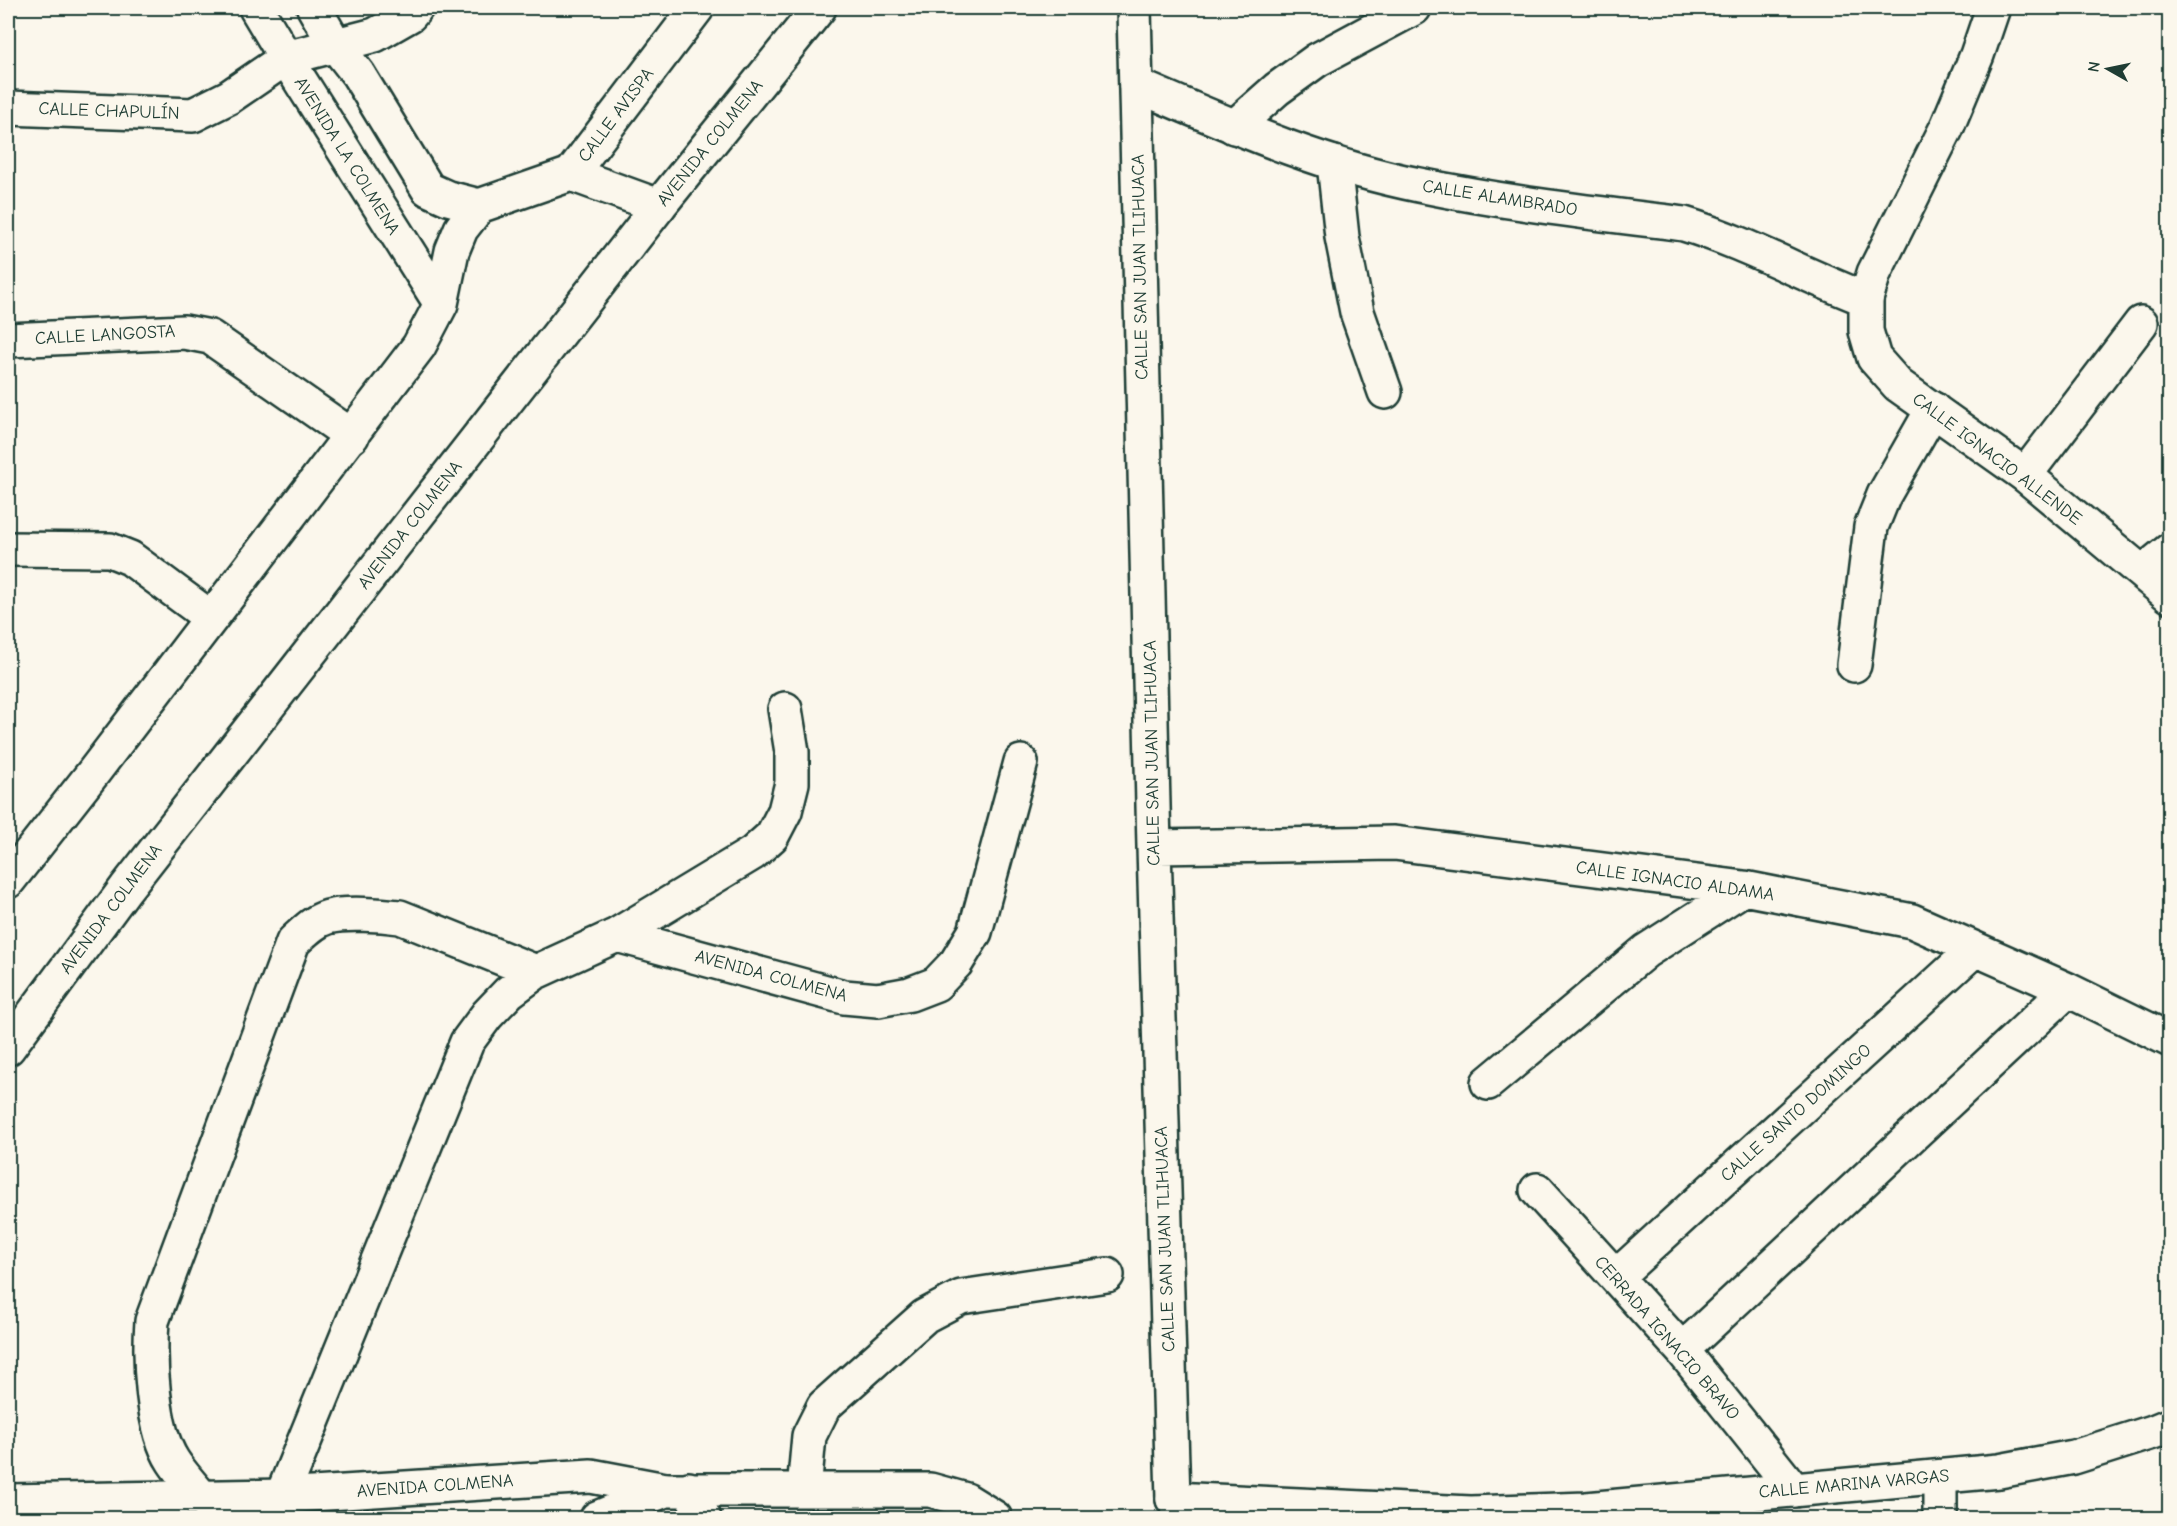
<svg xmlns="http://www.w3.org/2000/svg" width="2177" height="1526" viewBox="0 0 2177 1526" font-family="'Comic Neue',sans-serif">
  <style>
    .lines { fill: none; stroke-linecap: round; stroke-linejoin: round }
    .minor-casing { stroke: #1f3d34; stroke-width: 38 }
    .tertiary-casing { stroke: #1f3d34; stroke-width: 38 }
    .minor { stroke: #fbf7ec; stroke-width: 33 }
    .tertiary { stroke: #fbf7ec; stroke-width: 33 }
    .labels { text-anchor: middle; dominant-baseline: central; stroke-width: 5; stroke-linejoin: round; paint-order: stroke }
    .street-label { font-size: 18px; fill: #1f3d34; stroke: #fbf7ec }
  </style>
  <rect width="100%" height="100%" fill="#fbf7ec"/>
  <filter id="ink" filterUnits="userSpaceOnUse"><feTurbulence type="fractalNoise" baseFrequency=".0167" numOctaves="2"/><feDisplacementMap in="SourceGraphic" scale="12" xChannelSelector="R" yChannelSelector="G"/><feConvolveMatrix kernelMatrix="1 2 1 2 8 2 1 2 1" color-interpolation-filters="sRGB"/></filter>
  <g filter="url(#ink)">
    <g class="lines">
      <!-- minor casing -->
      <g class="minor-casing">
        <path id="minor" d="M1134 8 1154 847 1173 1499 1189 1518
          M8 108 193 115 229 97 286 58 375 35 410 15 416 8
          M1234 127 1277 89 1317 60 1414 8
          M1334 163 1342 237 1357 312 1385 392
          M659 206 819 8
          M1866 299 1874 273 1947 127 1977 55 1993 8
          M8 340 184 332 210 337 352 436
          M2025 475 2141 323
          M8 549 110 550 130 558 211 618
          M2143 572 2170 550
          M1854 665 1871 527 1884 495 1933 409
          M1154 847 1394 843 1744 888 1912 921 2068 990 2170 1040
          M617 935 844 997 878 1000 910 994 936 984 956 963 975 932 1021 762
          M1488 1083 1646 951 1744 888
          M1537 1190 1682 1350 1794 1490
          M1616 1277 1975 949
          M1682 1350 2068 990
          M689 1489 704 1518
          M665 1490H930L966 1500 995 1518
          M804 1490 809 1436 824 1406 925 1316 961 1297 1107 1275
          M282 1496 467 1042 487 1015 509 992 536 972 617 935 753 853 772 836 785 811 792 783V752L785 709
          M219 1518C205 1499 186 1481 173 1461 152 1429 149 1359 152 1321L293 942C304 932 314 921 328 917 345 912 383 915 400 917L536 972
          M1940 1518V1477"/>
      </g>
      <!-- tertiary casing -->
      <g class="tertiary-casing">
        <path id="tertiary" d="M256 8 286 58 441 304
          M314 8 336 46 358 74 428 189 448 198 479 206
          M1136 85C1228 124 1321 166 1419 185 1506 203 1595 213 1684 224 1747 243 1805 276 1866 299V331L1874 358 1898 385 2025 475 2170 596
          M479 206 571 174 697 8
          M8 881 93 773 419 346 441 304 452 251 461 229 479 206
          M8 1048 126 888 659 206 571 174
          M1173 1499 1471 1513 1586 1509 1999 1471 2074 1457 2153 1432 2170 1425
          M8 1501 282 1496 591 1476 665 1490
          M597 1518 665 1490"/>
      </g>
      <!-- minor -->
      <use href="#minor" class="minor"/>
      <!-- tertiary -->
      <use href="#tertiary" class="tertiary"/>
    </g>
  </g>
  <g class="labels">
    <!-- street labels -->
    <g class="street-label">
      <text transform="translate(109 111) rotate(2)">CALLE CHAPULÍN</text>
      <text transform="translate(616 115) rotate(-53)">CALLE AVISPA</text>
      <text transform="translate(710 143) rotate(-51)">AVENIDA COLMENA</text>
      <text transform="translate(347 156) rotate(58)">AVENIDA LA COLMENA</text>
      <text transform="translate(1500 198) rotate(9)">CALLE ALAMBRADO</text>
      <text transform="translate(1140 267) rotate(-91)">CALLE SAN JUAN TLIHUACA</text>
      <text transform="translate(105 335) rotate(-3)">CALLE LANGOSTA</text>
      <text transform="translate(1997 459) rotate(37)">CALLE IGNACIO ALLENDE</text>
      <text transform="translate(410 525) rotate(-52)">AVENIDA COLMENA</text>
      <text transform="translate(1152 753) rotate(-91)">CALLE SAN JUAN TLIHUACA</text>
      <text transform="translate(1675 881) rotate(8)">CALLE IGNACIO ALDAMA</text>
      <text transform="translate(111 909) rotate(-53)">AVENIDA COLMENA</text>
      <text transform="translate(771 976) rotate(15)">AVENIDA COLMENA</text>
      <text transform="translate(1796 1113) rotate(-42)">CALLE SANTO DOMINGO</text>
      <text transform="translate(1165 1239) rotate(-92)">CALLE SAN JUAN TLIHUACA</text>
      <text transform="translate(1667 1338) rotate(49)">CERRADA IGNACIO BRAVO</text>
      <text transform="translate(1854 1484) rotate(-5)">CALLE MARINA VARGAS</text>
      <text transform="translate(435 1486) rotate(-4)">AVENIDA COLMENA</text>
    </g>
  </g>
  <!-- margin -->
  <rect width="2177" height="1526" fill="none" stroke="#fbf7ec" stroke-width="30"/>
  <rect x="15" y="15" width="2147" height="1496" fill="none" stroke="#1f3d34" stroke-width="2" filter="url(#ink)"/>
  <!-- north arrow -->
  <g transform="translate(2108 69) rotate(279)" stroke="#fbf7ec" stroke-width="4.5" paint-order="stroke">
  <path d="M0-4.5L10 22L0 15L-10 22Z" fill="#1f3d34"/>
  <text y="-9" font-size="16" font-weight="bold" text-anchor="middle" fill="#1f3d34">N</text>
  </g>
</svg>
